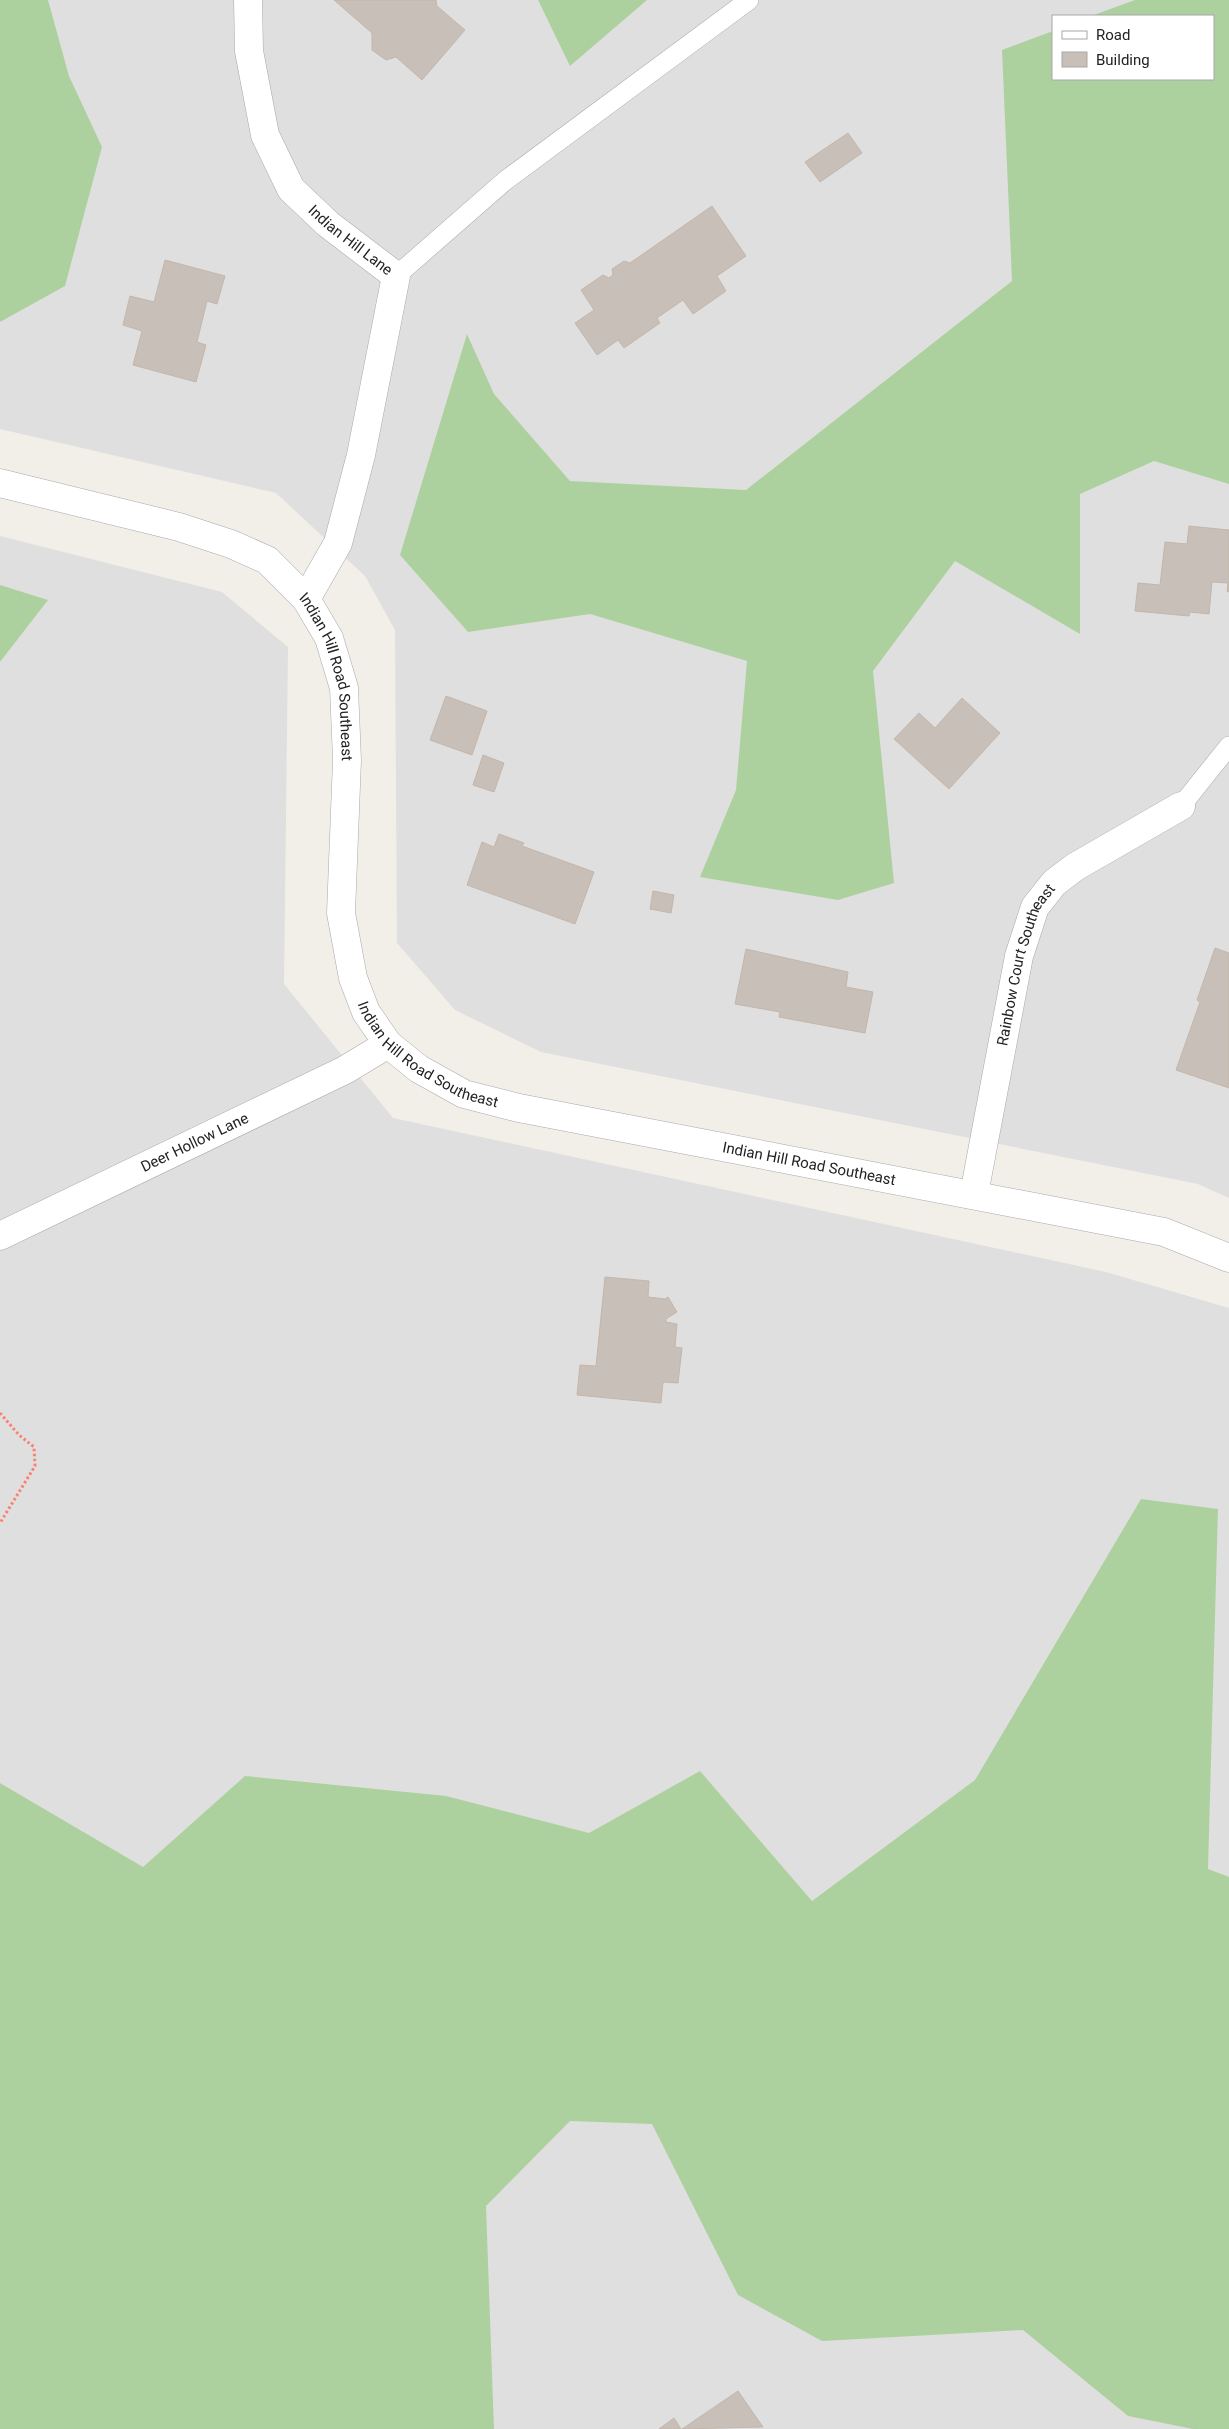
<svg xmlns="http://www.w3.org/2000/svg" width="1229" height="2429" viewBox="0 0 1229 2429" font-family="Roboto,sans-serif">
  <style>
    .residential { fill: #e0dfdf; fill-rule: evenodd }
    .forest { fill: #add19e }
    .building { fill: #c7bfb8; stroke: #c4b6ab }
    .lines { fill: none; stroke-linecap: round; stroke-linejoin: round }
    .lane-casing { stroke: #a9a9a9; stroke-width: 20 }
    .street-casing { stroke: #a9a9a9; stroke-width: 29 }
    .path { stroke: #fa8072; stroke-width: 3; stroke-dasharray: 2.5 2.5; stroke-linecap: butt }
    .lane { stroke: #fff; stroke-width: 19 }
    .street { stroke: #fff; stroke-width: 28 }
    .labels { text-anchor: middle; dominant-baseline: central; stroke-width: 4.5; stroke-linejoin: round; paint-order: stroke }
    .street-label { font-size: 15px; fill: #222; stroke: #fff }
  </style>
  <rect width="100%" height="100%" fill="#f2efe9"/>
  <!-- residential -->
  <path class="residential" d="M0 0H1229V1198L1198 1184 541 1052 455 1010 397 943 395 630 365 576 276 493 0 429ZM1053 16H1213V79H1053Z
    M0 536 222 592 288 647 284 984 393 1118 1106 1272 1229 1308V2429H0Z"/>
  <!-- forest -->
  <path class="forest" d="M0 0H48L69 76 102 147 65 286 0 322Z
    M538 0H647L570 66Z
    M1135 0H1229V484L1154 461 1080 494V634L955 561 873 671 894 883 838 900 700 877 736 790 747 661 590 614 468 632 400 555 467 334 494 394 570 481 746 490 1012 281 1002 50 1053 31V79H1213V16H1091Z
    M0 585 48 600 0 662Z
    M1141 1499 1218 1509 1208 1869 1229 1877V2429H1193L1128 2416 1023 2330 822 2341 738 2295 652 2124 570 2121 486 2206 494 2429H0V1783L143 1867 245 1776 446 1796 589 1833 700 1771 812 1901 975 1780Z"/>
  <!-- building -->
  <path class="building" d="M334 0H436L437 6 465 30 422 80 396 57 386 60 372 50V33Z
    M848 133 862 153 820 182 805 162Z
    M712 206 746 256 717 276 726 291 693 314 683 300 657 318 660 323 624 348 618 340 597 355 575 323 594 310 581 290 603 275 609 278 613 275 612 269 624 261 630 263Z
    M165 260 225 276 217 304 207 301 197 342 206 345 196 382 133 365 142 331 123 325 130 296 154 302Z
    M1189 526 1229 530V592L1227 591 1228 583 1212 582 1209 614 1190 612 1189 616 1135 611 1138 583 1160 585 1165 542 1187 544Z
    M446 696 487 711 472 755 430 740Z
    M962 698 1000 733 949 789 894 739 919 713 935 728Z
    M483 755 504 763 494 792 473 785Z
    M499 834 524 843 522 846 594 872 575 924 467 885 482 842 494 847Z
    M653 891 674 895 671 913 650 909Z
    M1215 948 1229 953V1088L1176 1070 1200 1002 1197 1000Z
    M746 949 848 972 846 987 873 992 865 1033 779 1017 780 1012 735 1004Z
    M605 1277 649 1281 648 1297 665 1299 668 1297 677 1312 666 1319V1322L677 1324 675 1347 682 1348 678 1383 663 1382 661 1403 577 1395 580 1365 596 1366Z
    M738 2391 763 2427 682 2429Z
    M674 2418 681 2429H659Z"/>
  <g class="lines">
    <!-- lane casing -->
    <g class="lane-casing">
      <path id="lane" d="M396 276 506 180 749 0
        M1181 806 1229 746"/>
    </g>
    <!-- street casing -->
    <g class="street-casing">
      <g id="street">
        <path id="s1" d="M248 0 249 51 265 135 291 189 328 224 396 276 361 455 338 543 306 599"/>
        <path id="s2" d="M0 483 179 527 231 544 267 560 306 599 329 638 344 688 347 760 341 913 353 978 366 1012 388 1044 419 1069 464 1094 519 1108 1164 1232 1229 1258"/>
        <path id="s3" d="M974 1194 1019 956 1035 907 1054 883 1075 867 1181 806"/>
        <path id="s4" d="M0 1236 345 1070 388 1044"/>
      </g>
    </g>
    <!-- path -->
    <path class="path" d="M0 1413 19 1435 34 1447 35 1466 0 1523"/>
    <!-- lane -->
    <use href="#lane" class="lane"/>
    <!-- street -->
    <use href="#street" class="street"/>
  </g>
  <g class="labels">
    <!-- street labels -->
    <g class="street-label">
      <text stroke="none"><textPath href="#s1" startOffset="275">Indian Hill Lane</textPath></text>
      <text stroke="none"><textPath href="#s2" startOffset="416">Indian Hill Road Southeast</textPath></text>
      <text stroke="none"><textPath href="#s3" startOffset="236">Rainbow Court Southeast</textPath></text>
      <text stroke="none"><textPath href="#s2" startOffset="836">Indian Hill Road Southeast</textPath></text>
      <text stroke="none"><textPath href="#s4" startOffset="216">Deer Hollow Lane</textPath></text>
      <text stroke="none"><textPath href="#s2" startOffset="1241">Indian Hill Road Southeast</textPath></text>
    </g>
  </g>
  <!-- legend -->
  <rect x="1052" y="15" width="162" height="65" fill="#ffffff" stroke="#a7a7a7"/>
  <rect x="1062" y="31" width="25" height="8" fill="#ffffff" stroke="#a7a7a7"/>
  <text x="1096" y="40" font-size="15" fill="#222222">Road</text>
  <rect x="1062" y="52" width="25" height="15" fill="#c7bfb8" stroke="#a7a7a7"/>
  <text x="1096" y="65" font-size="15" fill="#222222">Building</text>
</svg>
